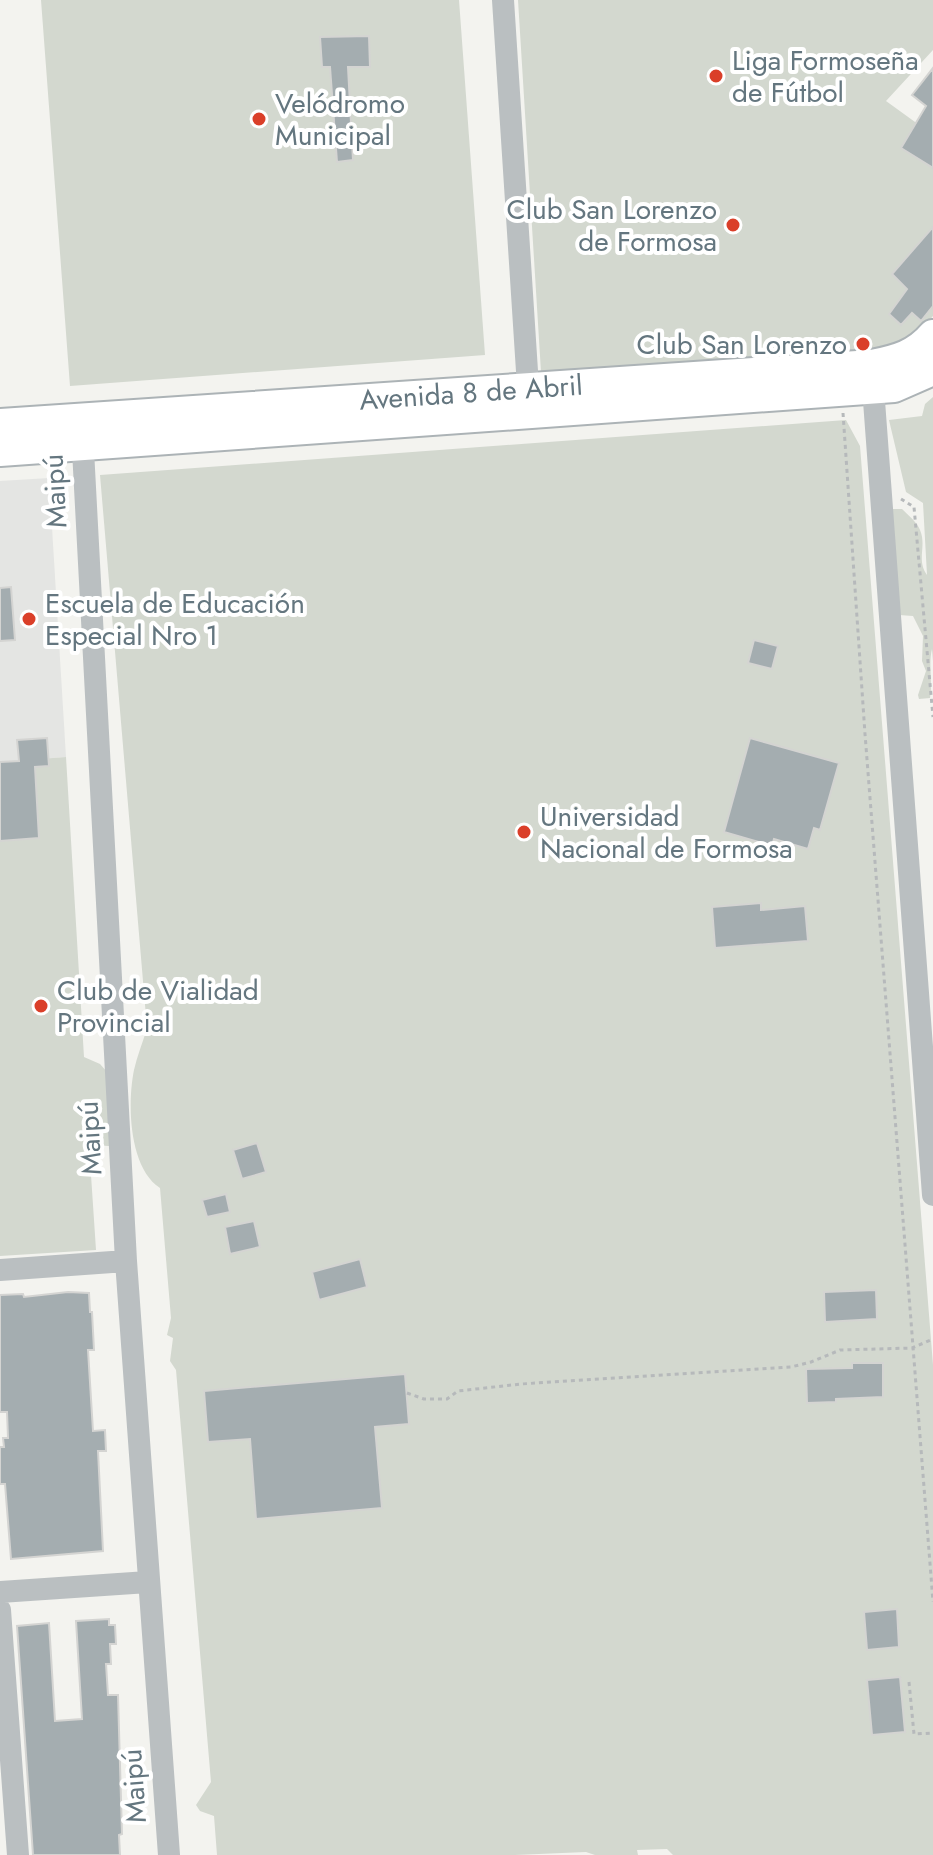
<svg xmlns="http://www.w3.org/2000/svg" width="933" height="1855" viewBox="0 0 933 1855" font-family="Jost,sans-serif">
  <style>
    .built { fill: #e4e5e3 }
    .green { fill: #d3d8cf }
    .building { fill: #a4adb0; stroke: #d4d4d2; stroke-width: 2 }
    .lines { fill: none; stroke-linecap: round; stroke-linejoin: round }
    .secondary-casing { stroke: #acb3b6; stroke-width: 34 }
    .path { stroke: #b6b9bb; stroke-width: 3; stroke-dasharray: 4 4; stroke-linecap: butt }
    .minor { stroke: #babfc1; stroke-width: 22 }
    .secondary { stroke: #fff; stroke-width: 30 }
    .poi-dot { fill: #da3f29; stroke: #fff; stroke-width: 3 }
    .labels { text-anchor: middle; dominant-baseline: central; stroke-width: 8; stroke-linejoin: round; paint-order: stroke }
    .poi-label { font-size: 28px; fill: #64767f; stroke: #fff; text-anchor: start }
    .street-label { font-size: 28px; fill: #64767f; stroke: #fff }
  </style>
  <rect width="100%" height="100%" fill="#f3f3ef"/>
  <!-- built -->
  <path class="built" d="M49 478 66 757 0 762V481Z"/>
  <!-- green -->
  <path class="green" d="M41 0H459L485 355 70 386Z
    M518 0H933V50L886 101 933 135V316L905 348 541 372Z
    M933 397V661L932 649C928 665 933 682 930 698L919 699 918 695 926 671 922 661 923 636 913 616 899 615 891 509H902C908 515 917 522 920 530 927 546 916 560 927 575L923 503 906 492 889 420 922 416 925 404Z
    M846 420 860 446 933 1365V1855H673L667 1849 637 1850 638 1855H595L586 1852 515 1855H217L214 1816 200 1811 196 1805 211 1782 176 1370 170 1361 173 1338 167 1335 171 1318 160 1188C129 1168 127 1104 134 1070 137 1056 143 1042 147 1028L100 475Z
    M66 757 84 1057 100 1064 108 1073 112 1139 109 1146 89 1145 96 1250 0 1256V762Z"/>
  <!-- building -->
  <path class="building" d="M369 36 370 67H348L353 160 337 162 330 67H322L320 37Z
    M933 68V168L901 148 926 106 912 95Z
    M933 227V306L921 321 912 313 901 325 889 314 907 289 892 274Z
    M11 587 15 640 0 641V588Z
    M754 640 778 646 772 669 748 663Z
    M47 738 49 766 35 767 39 838 0 841V762L19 761 17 740Z
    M750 738 839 763 820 830 814 828 808 849 774 839 772 846 724 832Z
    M761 903V910L805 906 808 941 715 948 712 907Z
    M257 1143 266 1172 242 1179 233 1150Z
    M226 1194 230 1212 207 1217 202 1200Z
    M254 1221 260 1247 230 1254 225 1227Z
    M360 1259 367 1287 319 1300 312 1272Z
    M876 1290 877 1319 825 1322 824 1292Z
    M68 1292 89 1293 90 1312H92L94 1350H88L93 1431 105 1430 106 1451H98L103 1551 11 1559 5 1484H0V1447H4L3 1438H8L7 1412H0V1295L23 1294 24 1297Z
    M852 1363H883V1397L836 1399V1402L807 1403 806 1369 852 1368Z
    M405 1374 409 1424 375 1427 382 1508 256 1519 250 1439 208 1442 204 1391Z
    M897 1609 899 1647 867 1650 864 1612Z
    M109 1619V1625H115L116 1644H110L111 1664H106L108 1695H118L122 1834 119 1835 120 1855H33L17 1626 49 1623 55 1721 82 1719 76 1621Z
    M900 1677 905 1732 872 1735 867 1680Z"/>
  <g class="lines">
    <!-- secondary casing -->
    <g class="secondary-casing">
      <g id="secondary">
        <path id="s1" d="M0 424 872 365C897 360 916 355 933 335"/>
        <path d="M0 451 894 387 933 370"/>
      </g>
    </g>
    <!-- path -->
    <path class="path" d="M843 413 865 734 933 1602
      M901 499 914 507 933 717
      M407 1393 424 1399H447L458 1391 521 1384 791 1367 811 1362 840 1350 912 1348 933 1339
      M909 1682 914 1734 933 1733"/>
    <!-- minor -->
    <path class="minor" d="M503 0 529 402
      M872 374 933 1195
      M82 431 126 1261 169 1855
      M0 1270 126 1261
      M0 1592 148 1582
      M0 1610 18 1855"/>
    <!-- secondary -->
    <use href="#secondary" class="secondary"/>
  </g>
  <!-- markers -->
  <g class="poi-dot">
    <circle cx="716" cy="76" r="8"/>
    <circle cx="259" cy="119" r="8"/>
    <circle cx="733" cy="225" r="8"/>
    <circle cx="863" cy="344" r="8"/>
    <circle cx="29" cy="619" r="8"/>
    <circle cx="524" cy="832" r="8"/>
    <circle cx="41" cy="1006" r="8"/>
  </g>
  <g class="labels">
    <!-- poi labels -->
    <g class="poi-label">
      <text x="732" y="60">Liga Formoseña<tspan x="732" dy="32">de Fútbol</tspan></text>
      <text x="275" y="103">Velódromo<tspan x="275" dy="32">Municipal</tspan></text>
      <text x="717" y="209" text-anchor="end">Club San Lorenzo<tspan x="717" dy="32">de Formosa</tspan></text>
      <text x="847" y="344" text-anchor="end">Club San Lorenzo</text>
      <text x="45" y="603">Escuela de Educación<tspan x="45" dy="32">Especial Nro 1</tspan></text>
      <text x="540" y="816">Universidad<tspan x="540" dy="32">Nacional de Formosa</tspan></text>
      <text x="57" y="990">Club de Vialidad<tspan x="57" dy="32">Provincial</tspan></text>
    </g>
    <!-- street labels -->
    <g class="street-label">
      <text stroke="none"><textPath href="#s1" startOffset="472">Avenida 8 de Abril</textPath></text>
      <text transform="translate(55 491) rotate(-93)">Maipú</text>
      <text transform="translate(90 1138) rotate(-93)">Maipú</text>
      <text transform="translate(134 1786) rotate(-94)">Maipú</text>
    </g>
  </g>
</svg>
